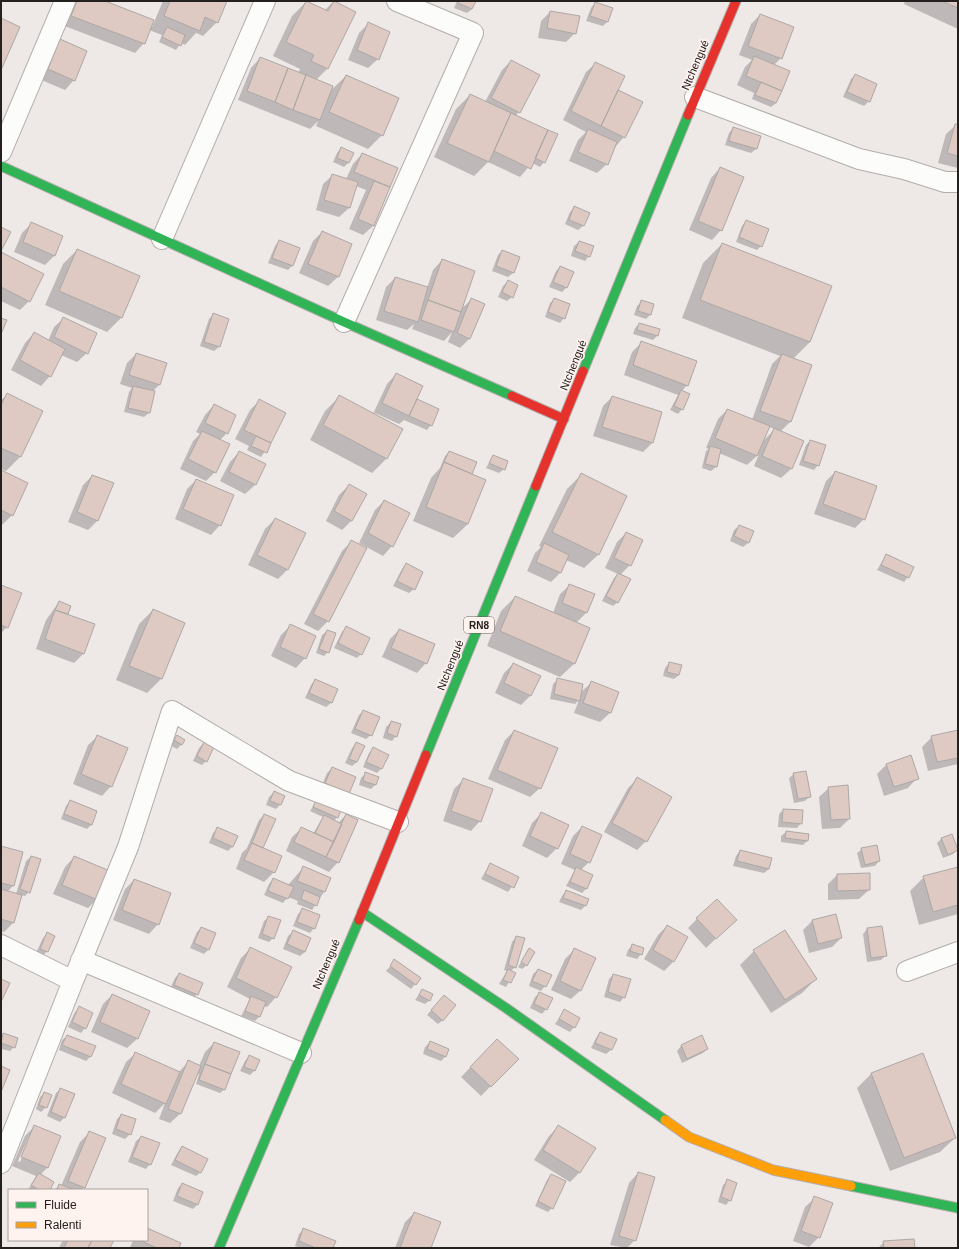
<svg xmlns="http://www.w3.org/2000/svg" width="959" height="1249" viewBox="0 0 959 1249" font-family="Helvetica,sans-serif">
  <style>
    .shadow { fill: #0003; fill-rule: evenodd }
    .building { fill: #dfcac3; stroke: #aca8a6 }
    .lines { fill: none; stroke-linecap: round; stroke-linejoin: round }
    .street-casing { stroke: #b2adab; stroke-width: 22 }
    .fast-casing { stroke: #b2adab; stroke-width: 11 }
    .slow-casing { stroke: #b2adab; stroke-width: 11 }
    .jam-casing { stroke: #b2adab; stroke-width: 11 }
    .street { stroke: #fcfcfb; stroke-width: 20 }
    .fast { stroke: #30b455; stroke-width: 9 }
    .slow { stroke: #ff9f0a; stroke-width: 9 }
    .jam { stroke: #e5322d; stroke-width: 9 }
    .labels { text-anchor: middle; dominant-baseline: central; stroke-width: 3.5; stroke-linejoin: round; paint-order: stroke }
    .shield { fill: #fff3f0; stroke: #665f5d; stroke-width: 1 }
    .shield-label { font-size: 10px; font-weight: bold; fill: #24201e }
    .street-label { font-size: 11px; fill: #24201e; stroke: #fff3f0 }
  </style>
  <rect width="100%" height="100%" fill="#eee8e6"/>
  <!-- shadow -->
  <path class="shadow" d="M72 1H102L152 27 163 1H226L217 22 203 36 196 33 185 45 181 43 176 50 159 42 162 35 149 30 144 43 135 53 62 25Z
    M457 1H474L472 9 467 13 454 8Z
    M905 1H958V29L904 4Z
    M306 2 324 11 333 2 355 12 327 69 316 80 330 91 346 76 382 135 368 149 316 126 318 121 310 129 238 100 251 68 260 58 298 73 300 69 273 56 292 16Z
    M595 3 612 9 607 22 603 26 586 21 591 8Z
    M550 12 575 33 566 42 538 38 541 21Z
    M760 15 781 58 773 66 776 103 771 107 752 99 754 93 737 85 745 67 752 60 739 55 751 24Z
    M369 23 378 59 368 68 348 60 359 33Z
    M60 40 74 80 65 90 39 79 51 50Z
    M511 61 539 76 516 116 544 162 540 167 532 163 520 177 488 162 474 176 434 157 456 109 470 95 485 102 502 70Z
    M596 63 617 90 624 137 615 147 607 164 597 173 569 161 578 140 586 132 563 120 586 72Z
    M855 75 869 101 864 106 843 97 851 79Z
    M956 125H958V168L938 163 946 134Z
    M733 128 759 137 756 149 751 153 725 145 729 133Z
    M341 148 349 162 344 167 333 162 337 153Z
    M362 154 396 169 373 226 363 235 349 229 366 190 356 186 349 208 339 217 316 210 323 184 333 175 346 179 353 164Z
    M720 168 721 230 712 240 689 230 711 178Z
    M575 207 588 213 583 226 578 230 565 224 570 212Z
    M746 221 761 246 757 250 736 242 742 226Z
    M31 224 62 236 54 256 45 265 14 252 22 233Z
    M322 232 351 244 338 277 328 286 299 273 313 241Z
    M279 241 298 249 292 266 288 270 268 263 275 246Z
    M579 242 589 256 585 261 571 256 574 246Z
    M722 244 831 286 810 342 793 359 810 366 790 422 780 432 803 442 791 469 781 478 754 466 759 454 747 465 719 453 716 467 711 471 702 468 706 451 709 449 706 448 718 419 727 410 752 420 772 364 780 356 682 318 703 263ZM769 427 775 429 762 442Z
    M77 250 139 277 121 318 107 332 45 305 63 264Z
    M502 251 519 257 513 273 508 277 492 271 498 255Z
    M1 254 29 301 20 310 1 301Z
    M442 260 460 310 472 299 470 338 460 348 448 342 452 332 444 341 412 329 414 324 407 330 376 320 386 287 395 278 427 288 433 270Z
    M560 267 566 288 562 292 549 287 556 271Z
    M508 281 512 297 507 301 498 297 503 286Z
    M554 299 564 318 560 323 545 317 550 303Z
    M642 301 653 305 650 315 646 319 634 315 637 306Z
    M213 315 228 320 219 347 214 351 200 346 209 319Z
    M64 318 87 353 77 362 61 355 50 376 41 386 11 370 25 343 34 333 48 341 54 327Z
    M639 324 657 336 653 340 633 334 635 328Z
    M642 342 687 385 681 392 682 409 678 414 670 410 678 395 624 375 632 352Z
    M136 354 159 385 152 392H154L149 413 144 417 124 412 129 392 132 388 120 384 127 363Z
    M396 374 415 400 438 410 431 425 427 430 404 420 399 424 375 413 374 415 401 429 386 459 372 473 310 440 325 411 339 397 373 414 387 384Z
    M7 395 42 411 20 457 6 471 1 469V400Z
    M612 397 652 443 643 452 593 436 603 406Z
    M259 401 271 443 261 457 247 450 249 446 235 439 250 410Z
    M214 405 227 433 220 440 215 472 206 481 180 469 193 441 200 434 196 432 205 415Z
    M810 441 818 465 814 470 799 465 806 445Z
    M239 452 265 465 255 485 245 494 220 481 230 462Z
    M449 452 471 473 468 524 453 538 413 521 431 478 440 468 445 456Z
    M493 456 504 469 499 473 486 468Z
    M1 471 27 484 12 515 2 525Z
    M835 472 864 519 855 528 814 514 826 481Z
    M581 475 599 554 584 568 566 560 560 573 551 582 527 571 535 553 541 547 539 546 567 489Z
    M92 476 98 520 88 530 68 522 83 485Z
    M196 480 220 525 211 535 175 519 187 489Z
    M349 485 352 520 342 530 326 521 339 495Z
    M384 501 392 546 383 556 359 543 375 510Z
    M275 519 304 534 287 570 278 579 248 565 265 529Z
    M739 526 752 532 748 543 743 547 730 541 734 530Z
    M626 533 630 565 620 575 618 602 613 606 602 601 614 578 618 574 605 568 617 542Z
    M351 542 365 549 328 621 318 631 304 624 342 551Z
    M886 555 908 577 904 582 877 570Z
    M406 564 414 589 409 593 393 586 402 569Z
    M570 585 586 613 576 623 575 663 560 677 487 646 501 611 515 597 553 613 560 594Z
    M1 586 7 627 1 633Z
    M59 602 70 607 67 615 84 653 74 663 36 649 46 620Z
    M153 610 183 623 161 679 147 693 116 680 139 624Z
    M290 626 305 658 296 668 271 656 281 635Z
    M346 628 361 654 357 658 334 648 342 632Z
    M399 630 426 663 417 673 382 657 390 639Z
    M327 631 328 652 324 656 316 653 322 635Z
    M669 663 679 675 674 679 663 676 665 668Z
    M513 664 539 676 530 696 521 705 495 693 504 673Z
    M558 679 580 693 592 682 617 692 610 713 600 722 574 713 579 700 575 704 550 699 553 684Z
    M315 680 337 690 331 703 326 707 305 698 311 685Z
    M363 711 371 735 366 739 351 733 359 715Z
    M391 722 396 736 392 741 383 738 386 727Z
    M514 731 540 788 530 797 488 779 505 740Z
    M958 731V764L928 771 922 747 932 737Z
    M98 736 111 786 102 796 73 784 88 745Z
    M177 736 182 744 177 749 170 745Z
    M204 743 206 761 202 765 193 761 199 748Z
    M357 743 364 747 357 762 352 766 345 763 352 748Z
    M373 749 381 769 377 773 363 767 369 753Z
    M886 765 917 778 908 788 884 796 877 774Z
    M332 768 348 793 321 788 327 773Z
    M366 773 376 784 371 789 359 785 361 778Z
    M794 774 810 796 805 801 794 803 789 778Z
    M464 779 480 821 471 831 443 821 454 789Z
    M637 779 646 841 637 850 604 832 628 788Z
    M829 788 849 819 840 828 822 829 819 797Z
    M274 792 284 796 280 805 276 809 266 805 269 797Z
    M317 800 337 817 334 821 338 823 346 815 338 862 329 872 286 851 292 837 302 828 313 834 323 817 310 811Z
    M70 801 96 811 91 825 87 829 61 819 66 806Z
    M783 810 801 823 797 828 778 827 779 814Z
    M542 813 557 848 547 858 522 846 532 823Z
    M264 815 262 849 274 872 264 882 236 869 242 853 247 848 259 820Z
    M582 827 589 862 581 870 592 875 586 889 582 893 566 886 575 870 561 864 573 836Z
    M218 829 237 837 232 847 228 851 209 843 213 833Z
    M786 832 807 841 803 845 781 842V836Z
    M942 838 957 850 953 854 943 858 937 843Z
    M1 847 13 886 7 892 16 894 26 861 31 857 29 892 25 896 21 895 13 923 4 932 1 931Z
    M862 849 879 861 875 866 861 868 857 853Z
    M740 851 769 869 764 873 733 866 736 856Z
    M74 857 97 899 88 908 53 894 65 867Z
    M490 864 518 878 508 892 481 879Z
    M303 868 330 878 324 892 312 910 297 904 298 901 288 897 283 903 264 895 269 884 273 879 288 885Z
    M958 868V914L919 925 910 891 924 877Z
    M837 875 869 890 859 899 828 900V884Z
    M134 880 158 924 149 934 113 920 125 889Z
    M566 891 588 900 585 906 581 910 559 902 562 896Z
    M303 909 314 928 310 933 293 926 298 914Z
    M269 917 273 938 269 942 258 938 264 921Z
    M697 919 726 929 706 948 688 928Z
    M812 921 841 938 832 947 809 953 803 930Z
    M667 926 673 962 664 971 644 959 658 935Z
    M882 927 886 955 881 960 867 962 863 934 867 929Z
    M201 928 208 950 204 954 190 948 197 932Z
    M293 932 305 952 300 956 283 949 288 936Z
    M47 934V951L43 956 36 953 43 938Z
    M516 937 515 967 511 971 515 973 506 987 499 984 507 971 504 970 512 942Z
    M632 946 641 954 637 959 626 956 628 950Z
    M251 948 276 997 267 1007 264 1006 259 1017 255 1021 241 1016 250 999 227 987 241 958Z
    M529 949 527 965 522 969 518 967Z
    M575 949 581 990 571 999 551 990 565 959Z
    M754 951 816 979 802 993 771 1013 740 965Z
    M395 961 419 979 411 989 386 971Z
    M538 970 545 986 541 991 529 986 533 974Z
    M179 974 197 994 193 999 170 989 175 978Z
    M613 975 624 997 620 1002 604 997 609 979Z
    M422 990 430 1000 425 1004 415 1000Z
    M540 993 546 1009 542 1014 530 1008 535 997Z
    M112 995 149 1011 137 1039 127 1048 91 1032 103 1004Z
    M440 1000 443 1020 438 1024 427 1015Z
    M79 1008 85 1028 81 1033 68 1027 75 1012Z
    M564 1011 574 1027 570 1032 555 1024Z
    M600 1033 615 1040 611 1050 606 1054 591 1048 596 1038Z
    M3 1035 14 1047 10 1051 1 1049V1037Z
    M67 1036 91 1056 86 1061 59 1050 62 1040Z
    M702 1037 707 1049 703 1053 682 1063 677 1051 681 1046Z
    M430 1042 445 1057 441 1061 423 1054 425 1047Z
    M214 1043 225 1089 220 1093 196 1084 199 1074 197 1073 180 1114 170 1123 159 1119 165 1103 155 1113 112 1093 126 1062 136 1053 178 1073 188 1062 199 1066 205 1052Z
    M488 1049 517 1059 481 1096 461 1077Z
    M922 1054 955 1138 940 1152 890 1171 857 1088 871 1074Z
    M249 1056 258 1060 254 1071 250 1075 240 1071 245 1061Z
    M61 1089 65 1117 60 1122 47 1116 56 1093Z
    M45 1093 46 1107 41 1112 36 1109 40 1097Z
    M121 1115 130 1134 125 1139 112 1134 117 1119Z
    M35 1126 60 1137 47 1168 40 1175 49 1190H28L36 1176 12 1166 25 1136ZM29 1136H31L20 1162 18 1161Z
    M559 1126 594 1148 579 1173 570 1182 534 1160 549 1136Z
    M89 1133 84 1187 82 1190H55L59 1185 61 1186 80 1142Z
    M141 1137 150 1164 146 1169 128 1162 136 1141Z
    M182 1147 201 1172 196 1176 171 1165 178 1152Z
    M638 1173 635 1240 627 1248 610 1245 629 1183Z
    M552 1175V1208L548 1212 535 1206 547 1180Z
    M728 1181 730 1200 726 1205 718 1202 723 1185Z
    M182 1184 197 1205 193 1209 173 1201 178 1188Z
    M815 1198 819 1237 809 1247 793 1241 805 1207Z
    M414 1213 430 1248H395L405 1222Z
    M147 1229 177 1248H130L133 1240H147Z
    M304 1229 332 1248H301L295 1246 299 1234Z
    M63 1240H113L109 1248H59Z
    M884 1242 914 1248H878Z"/>
  <!-- building -->
  <path class="building" d="M77 1H105L154 20 145 44 71 16Z
    M170 1H227L218 23 205 17 200 31 164 16Z
    M306 1 328 11 334 1 356 12 328 69 311 61 314 55 286 42Z
    M459 1H476L472 9 458 3Z
    M942 1H958V8Z
    M595 2 613 8 608 22 590 16Z
    M550 11 580 16 576 34 547 28Z
    M760 14 794 27 782 59 748 46Z
    M1 18 20 27 2 68H1Z
    M368 22 390 32 379 60 357 50Z
    M167 27 185 35 181 46 162 37Z
    M60 39 87 51 75 81 48 69Z
    M754 56 790 71 782 91 746 76Z
    M260 57 288 68 275 102 247 91Z
    M511 60 540 75 520 113 491 98Z
    M595 62 625 76 601 126 571 111Z
    M288 68 306 75 293 110 275 102Z
    M855 74 877 84 870 102 847 92Z
    M306 75 333 86 320 120 293 110Z
    M346 75 399 98 383 136 329 112Z
    M761 82 782 91 776 103 755 95Z
    M618 90 643 102 625 138 601 126Z
    M470 94 511 113 489 162 447 143Z
    M511 113 548 130 531 169 494 151Z
    M955 124H958V156L947 153Z
    M733 127 761 136 757 149 729 141Z
    M588 129 617 142 608 165 578 152Z
    M548 130 558 134 545 163 535 158Z
    M341 147 354 153 349 163 337 158Z
    M362 153 398 168 390 187 354 172Z
    M720 167 744 177 722 231 698 221Z
    M332 174 358 182 350 208 324 200Z
    M374 181 390 187 374 226 358 219Z
    M574 206 590 213 584 226 569 220Z
    M746 220 769 229 762 247 739 237Z
    M31 222 63 236 55 256 23 242Z
    M1 227 11 232 1 251Z
    M322 231 352 244 339 277 308 264Z
    M279 240 300 248 293 266 272 258Z
    M579 241 594 246 590 257 575 251Z
    M722 243 832 286 810 342 700 300Z
    M77 249 140 276 122 318 59 291Z
    M502 250 520 257 514 273 496 266Z
    M1 252 44 274 30 302 1 287Z
    M442 259 475 271 461 312 428 300Z
    M560 266 574 272 567 288 553 282Z
    M395 277 428 287 418 322 384 311Z
    M508 280 518 285 513 298 502 292Z
    M471 298 485 304 470 339 457 333Z
    M554 298 570 304 565 319 548 312Z
    M428 300 461 312 454 332 421 320Z
    M641 300 654 304 651 315 638 311Z
    M213 313 229 319 220 347 204 342Z
    M63 317 97 333 88 354 54 337Z
    M1 318 7 320 1 334Z
    M639 323 660 329 658 336 637 330Z
    M34 332 65 349 51 377 20 360Z
    M641 341 697 361 688 386 633 365Z
    M136 353 167 363 160 385 129 375Z
    M782 354 812 365 791 422 760 411Z
    M396 373 423 386 409 416 382 403Z
    M133 386 155 391 150 413 128 408Z
    M681 390 690 394 683 410 674 406Z
    M7 393 43 411 21 457 1 448V405Z
    M339 395 403 429 387 459 323 425Z
    M612 396 662 412 653 443 602 427Z
    M259 399 286 413 271 443 244 430Z
    M417 399 439 409 432 426 409 416Z
    M214 404 236 415 228 434 205 423Z
    M727 409 770 426 757 456 715 438Z
    M774 428 804 441 792 469 762 456Z
    M202 431 230 444 216 473 188 459Z
    M256 436 271 443 267 453 251 446Z
    M810 440 826 445 819 466 803 461Z
    M710 446 721 449 717 467 705 464Z
    M239 451 266 464 256 485 229 472Z
    M449 451 477 462 472 474 444 462Z
    M493 455 508 461 505 470 489 463Z
    M444 462 486 480 468 524 426 507Z
    M1 470 28 483 13 516 1 510Z
    M835 471 877 486 865 520 823 504Z
    M581 473 627 496 599 555 552 532Z
    M92 475 114 483 98 521 77 512Z
    M196 479 234 495 221 526 183 509Z
    M349 484 367 494 352 521 334 511Z
    M384 500 410 513 393 547 368 533Z
    M275 518 306 533 288 570 257 555Z
    M739 525 754 531 749 543 734 536Z
    M626 532 643 540 631 566 614 558Z
    M351 540 367 548 329 622 313 614Z
    M544 543 569 555 561 573 536 562Z
    M886 554 914 567 909 578 881 565Z
    M406 563 423 572 415 590 397 581Z
    M618 573 631 579 618 603 606 596Z
    M569 584 595 594 587 613 562 603Z
    M1 585 22 593 8 628 1 625Z
    M515 596 590 628 575 664 500 631Z
    M59 601 71 606 68 614 55 610Z
    M153 609 185 623 162 679 129 666Z
    M55 610 95 624 84 654 45 639Z
    M290 624 316 636 306 659 280 647Z
    M346 626 370 638 362 655 338 643Z
    M399 629 435 644 427 664 391 648Z
    M327 630 336 633 329 653 319 649Z
    M669 662 682 665 679 675 667 672Z
    M513 663 541 676 531 696 504 683Z
    M557 678 583 684 580 701 554 694Z
    M315 679 338 689 332 703 309 693Z
    M591 681 619 692 611 713 583 703Z
    M363 710 380 717 372 736 355 729Z
    M391 721 401 724 397 737 387 733Z
    M514 730 558 748 541 789 497 770Z
    M958 730V758L937 762 931 736Z
    M97 735 128 748 112 787 81 774Z
    M177 735 185 740 182 745 174 740Z
    M204 742 214 747 207 762 197 756Z
    M356 742 365 746 357 762 349 759Z
    M373 747 389 755 382 769 366 762Z
    M911 755 919 779 894 787 886 764Z
    M332 767 356 777 349 794 325 783Z
    M806 771 811 797 798 799 793 773Z
    M365 772 379 777 376 785 363 781Z
    M637 777 672 797 647 842 612 823Z
    M463 778 493 789 481 822 451 811Z
    M848 785 850 819 831 820 828 787Z
    M274 791 285 796 281 805 270 801Z
    M317 798 341 810 338 818 313 807Z
    M70 800 97 811 92 825 64 814Z
    M783 809 803 810 802 824 782 822Z
    M541 812 569 825 558 849 530 836Z
    M264 814 276 819 263 848 252 843Z
    M346 814 358 820 339 863 326 857Z
    M324 815 342 824 334 842 315 833Z
    M582 826 602 835 590 863 570 854Z
    M217 827 238 836 233 847 213 838Z
    M301 827 334 842 326 857 294 842Z
    M786 831 809 834 808 841 785 838Z
    M952 834 958 850 948 855 941 838Z
    M252 843 282 856 275 873 244 860Z
    M877 845 880 861 865 865 861 848Z
    M1 846 23 852 14 886 1 883Z
    M740 850 772 858 769 869 737 861Z
    M31 856 41 859 30 893 20 889Z
    M74 856 110 871 98 900 62 885Z
    M490 863 519 877 514 888 485 874Z
    M303 866 331 878 325 892 297 881Z
    M576 867 593 875 587 889 570 882Z
    M958 867V905L933 912 923 876Z
    M870 873V890L837 891V874Z
    M273 878 294 887 288 899 268 891Z
    M134 879 171 893 159 925 122 910Z
    M1 889 22 895 14 923 1 919Z
    M304 890 320 897 317 906 301 899Z
    M566 890 589 899 586 906 563 898Z
    M717 899 737 920 716 939 696 918Z
    M302 908 320 915 315 929 297 922Z
    M836 914 842 938 818 944 812 920Z
    M268 916 281 920 274 939 262 934Z
    M667 925 688 937 674 962 653 950Z
    M882 926 887 956 871 958 867 928Z
    M201 927 216 933 209 950 194 943Z
    M293 930 311 938 305 952 287 944Z
    M785 930 817 979 785 1000 753 950Z
    M47 932 55 936 48 952 40 949Z
    M516 936 525 938 516 968 508 965Z
    M632 944 644 948 642 955 630 951Z
    M250 947 292 967 277 998 236 978Z
    M529 948 535 952 527 966 521 962Z
    M574 948 596 958 581 991 560 981Z
    M394 959 421 978 416 985 390 966Z
    M508 969 516 973 511 983 503 980Z
    M538 969 552 975 546 987 532 981Z
    M179 973 203 983 198 995 174 985Z
    M613 974 631 979 625 998 608 992Z
    M1 979 10 983 1 1002Z
    M422 989 433 994 430 1001 419 995Z
    M539 992 553 998 547 1010 534 1004Z
    M112 994 150 1011 138 1039 100 1022Z
    M444 995 456 1005 443 1021 431 1010Z
    M251 996 266 1002 260 1017 245 1011Z
    M79 1006 93 1013 86 1029 72 1022Z
    M564 1009 580 1018 575 1028 559 1019Z
    M600 1032 617 1039 612 1050 595 1043Z
    M3 1033 18 1038 15 1048 1 1043Z
    M67 1035 96 1046 91 1057 62 1045Z
    M702 1035 708 1049 687 1059 681 1045Z
    M497 1039 519 1059 491 1087 470 1067Z
    M430 1041 449 1049 446 1057 427 1049Z
    M214 1042 240 1052 231 1074 205 1064Z
    M135 1052 180 1072 166 1104 121 1084Z
    M923 1053 956 1138 904 1158 871 1073Z
    M249 1055 260 1060 255 1071 244 1067Z
    M188 1060 201 1066 181 1114 168 1109Z
    M205 1064 231 1074 225 1090 199 1080Z
    M1 1066 10 1070 1 1092Z
    M60 1088 75 1094 65 1118 51 1112Z
    M44 1092 52 1095 47 1108 39 1105Z
    M121 1114 136 1119 131 1135 116 1129Z
    M34 1125 61 1136 48 1168 21 1157Z
    M558 1125 596 1148 580 1173 543 1150Z
    M89 1131 106 1138 85 1188 68 1181Z
    M141 1136 160 1143 151 1165 132 1157Z
    M182 1146 208 1159 201 1173 175 1160Z
    M638 1172 655 1177 636 1241 619 1236Z
    M39 1173 54 1182 50 1190H39L31 1185Z
    M551 1174 566 1181 553 1209 538 1201Z
    M727 1179 737 1183 731 1201 721 1197Z
    M182 1183 203 1192 198 1205 177 1196Z
    M59 1184 70 1188 69 1190H57Z
    M814 1196 833 1203 820 1238 801 1231Z
    M414 1212 441 1222 431 1248H400Z
    M147 1228 181 1243 179 1248H157L139 1240H147Z
    M303 1228 336 1241 333 1248H316L299 1241Z
    M914 1239 915 1248H884L883 1241Z
    M68 1240H92L88 1248H64Z
    M92 1240H114L110 1248H88Z"/>
  <g class="lines">
    <!-- street casing -->
    <g class="street-casing">
      <path id="street" d="M695 97 859 159 904 169 945 182H958
        M1 152 65 1
        M162 239 265 1
        M344 322 473 33 397 1
        M1 945 73 981 1 1163
        M81 960 301 1053
        M907 971 958 952
        M73 981 128 847 172 711 289 781 398 822"/>
    </g>
    <!-- fast casing -->
    <g class="fast-casing">
      <path id="fast" d="M1 166 344 322 512 396
        M583 371 688 115
        M426 755 536 486
        M362 912 506 1008 665 1120
        M851 1186 958 1208
        M219 1248 359 920"/>
    </g>
    <!-- slow casing -->
    <g class="slow-casing">
      <path id="slow" d="M665 1120 689 1137 773 1170 851 1186"/>
    </g>
    <!-- jam casing -->
    <g class="jam-casing">
      <path id="jam" d="M688 115 736 1
        M512 396 564 419
        M536 486 583 371
        M359 920 426 755"/>
    </g>
    <!-- street -->
    <use href="#street" class="street"/>
    <!-- fast -->
    <use href="#fast" class="fast"/>
    <!-- slow -->
    <use href="#slow" class="slow"/>
    <!-- jam -->
    <use href="#jam" class="jam"/>
  </g>
  <g class="labels">
    <!-- shield labels -->
    <rect class="shield" x="464" y="617" width="30" height="16" rx="3"/>
    <g class="shield-label">
      <text x="479" y="625">RN8</text>
    </g>
    <!-- street labels -->
    <g class="street-label">
      <text transform="translate(695 65) rotate(-67)">Ntchengué</text>
      <text transform="translate(573 365) rotate(-68)">Ntchengué</text>
      <text transform="translate(450 665) rotate(-68)">Ntchengué</text>
      <text transform="translate(326 964) rotate(-67)">Ntchengué</text>
    </g>
  </g>
  <!-- border -->
  <rect width="959" height="1249" fill="none" stroke="#24201e" stroke-width="4"/>
  <!-- legend -->
  <rect x="8" y="1189" width="140" height="52" fill="#fff3f0" stroke="#a79f9c"/>
  <rect x="16" y="1202" width="20" height="6" fill="#30b455" stroke="#a79f9c"/>
  <text x="44" y="1209" font-size="12" fill="#24201e">Fluide</text>
  <rect x="16" y="1222" width="20" height="6" fill="#ff9f0a" stroke="#a79f9c"/>
  <text x="44" y="1229" font-size="12" fill="#24201e">Ralenti</text>
</svg>
